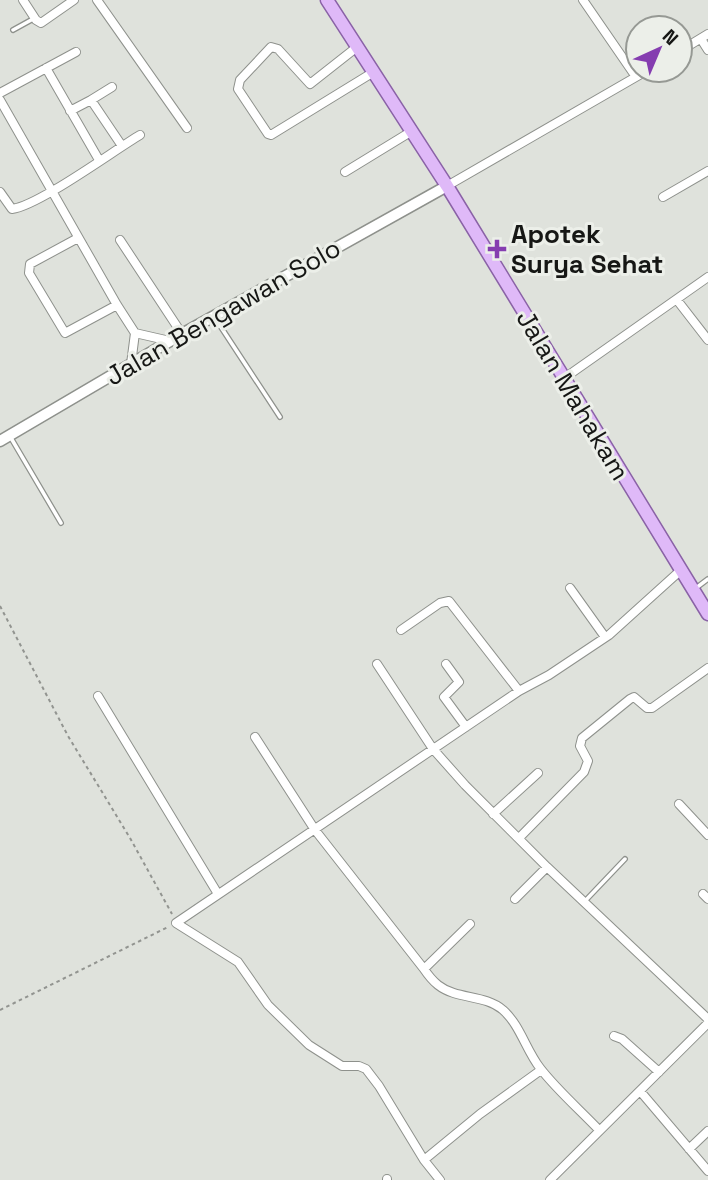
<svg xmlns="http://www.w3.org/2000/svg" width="708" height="1180" viewBox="0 0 708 1180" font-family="'Space Grotesk',sans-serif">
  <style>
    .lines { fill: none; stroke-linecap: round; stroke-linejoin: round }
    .service-casing { stroke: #8e918c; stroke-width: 6 }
    .minor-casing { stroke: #8e918c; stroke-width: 10 }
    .secondary-casing { stroke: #8e918c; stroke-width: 13 }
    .primary-casing { stroke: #8a62a6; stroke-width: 15 }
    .path { stroke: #929490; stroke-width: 2; stroke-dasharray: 3.5 3.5; stroke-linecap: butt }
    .service { stroke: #fff; stroke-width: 3.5 }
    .minor { stroke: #fff; stroke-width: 8 }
    .secondary { stroke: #fff; stroke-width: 10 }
    .primary { stroke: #dfb9f8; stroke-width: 12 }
    .poi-dot { fill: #853db0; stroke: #ecefe9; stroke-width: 2.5 }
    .labels { text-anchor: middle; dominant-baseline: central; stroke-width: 6; stroke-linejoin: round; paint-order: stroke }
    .poi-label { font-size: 26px; font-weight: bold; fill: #161715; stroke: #ecefe9; text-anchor: start }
    .street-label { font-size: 26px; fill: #161715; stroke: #ecefe9 }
  </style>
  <rect width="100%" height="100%" fill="#dfe2dc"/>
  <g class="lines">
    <!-- service casing -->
    <g class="service-casing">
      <path id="service" d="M13 30 33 19
        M215 318 280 417
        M11 438 61 523
        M696 588 708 579
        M585 901 625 859"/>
    </g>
    <!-- minor casing -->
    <g class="minor-casing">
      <path id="minor" d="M23 0 36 20 41 23 74 0
        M97 0 187 128
        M583 0 636 77
        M701 39 708 50
        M357 47 310 84 278 49 271 47 240 80 238 89 268 134 271 135 372 73
        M680 51 708 34
        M46 68 99 160
        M0 93 76 52
        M0 100 117 305 135 333 131 364
        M91 100 112 87
        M70 111 91 100 122 146
        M345 172 412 131
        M447 186 648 70
        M0 192 12 209C38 206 113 151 140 135
        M663 197 708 171
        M78 238 30 264 29 273 65 333 117 305
        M120 240 182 334
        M677 300 708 340
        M135 333 170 341
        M563 379 708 277
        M570 588 605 637
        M401 630 440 603 449 601 519 691
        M377 664 433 749 465 785 547 867 708 1019
        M446 664 459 682 444 697 466 727
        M98 696 218 894
        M255 737 315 830 424 969C428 975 433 981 438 985 457 1000 484 994 503 1010 520 1025 526 1050 540 1068 557 1090 580 1110 599 1130
        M679 804 708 835
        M493 814 538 773
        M519 838 584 772 588 761 580 746 582 738 630 699 634 697 647 708H652L708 668
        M703 894 708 899
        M515 899 547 867
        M424 969 470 924
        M614 1036 622 1039 659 1072
        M640 1091 708 1171
        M689 1149 708 1131
        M424 1160 480 1114 541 1070
        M387 1179V1180
        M440 1180 424 1160 379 1086 366 1069 359 1066H342L309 1045 268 1005 238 962 176 923 519 691 549 675 609 635 681 570
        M550 1180 708 1023"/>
    </g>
    <!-- secondary casing -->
    <g class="secondary-casing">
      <path id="secondary" d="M0 441 182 334 447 186"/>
    </g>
    <!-- primary casing -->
    <g class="primary-casing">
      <path id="primary" d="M327 0 447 186 708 614"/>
    </g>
    <!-- path -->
    <path class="path" d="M0 606 68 736 130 838 172 914
      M0 1010 168 927"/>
    <!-- service -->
    <use href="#service" class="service"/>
    <!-- minor -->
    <use href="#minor" class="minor"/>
    <!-- secondary -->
    <use href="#secondary" class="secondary"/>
    <!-- primary -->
    <use href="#primary" class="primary"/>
  </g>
  <!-- markers -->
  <path class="poi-dot" d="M493.5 238.5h7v7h7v7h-7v7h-7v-7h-7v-7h7z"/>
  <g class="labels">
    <!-- poi labels -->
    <g class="poi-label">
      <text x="511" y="234">Apotek<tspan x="511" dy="30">Surya Sehat</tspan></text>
    </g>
    <!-- street labels -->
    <g class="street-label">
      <text transform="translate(223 312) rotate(-30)">Jalan Bengawan Solo</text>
      <text transform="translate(573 395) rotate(59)">Jalan Mahakam</text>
    </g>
  </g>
  <!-- north arrow -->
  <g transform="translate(659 49) rotate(44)"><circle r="33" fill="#ecefe9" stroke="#969994" stroke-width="2"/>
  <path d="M0-5L12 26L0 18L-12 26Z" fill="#853db0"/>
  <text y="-10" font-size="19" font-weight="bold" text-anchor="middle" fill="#161715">N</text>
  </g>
</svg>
